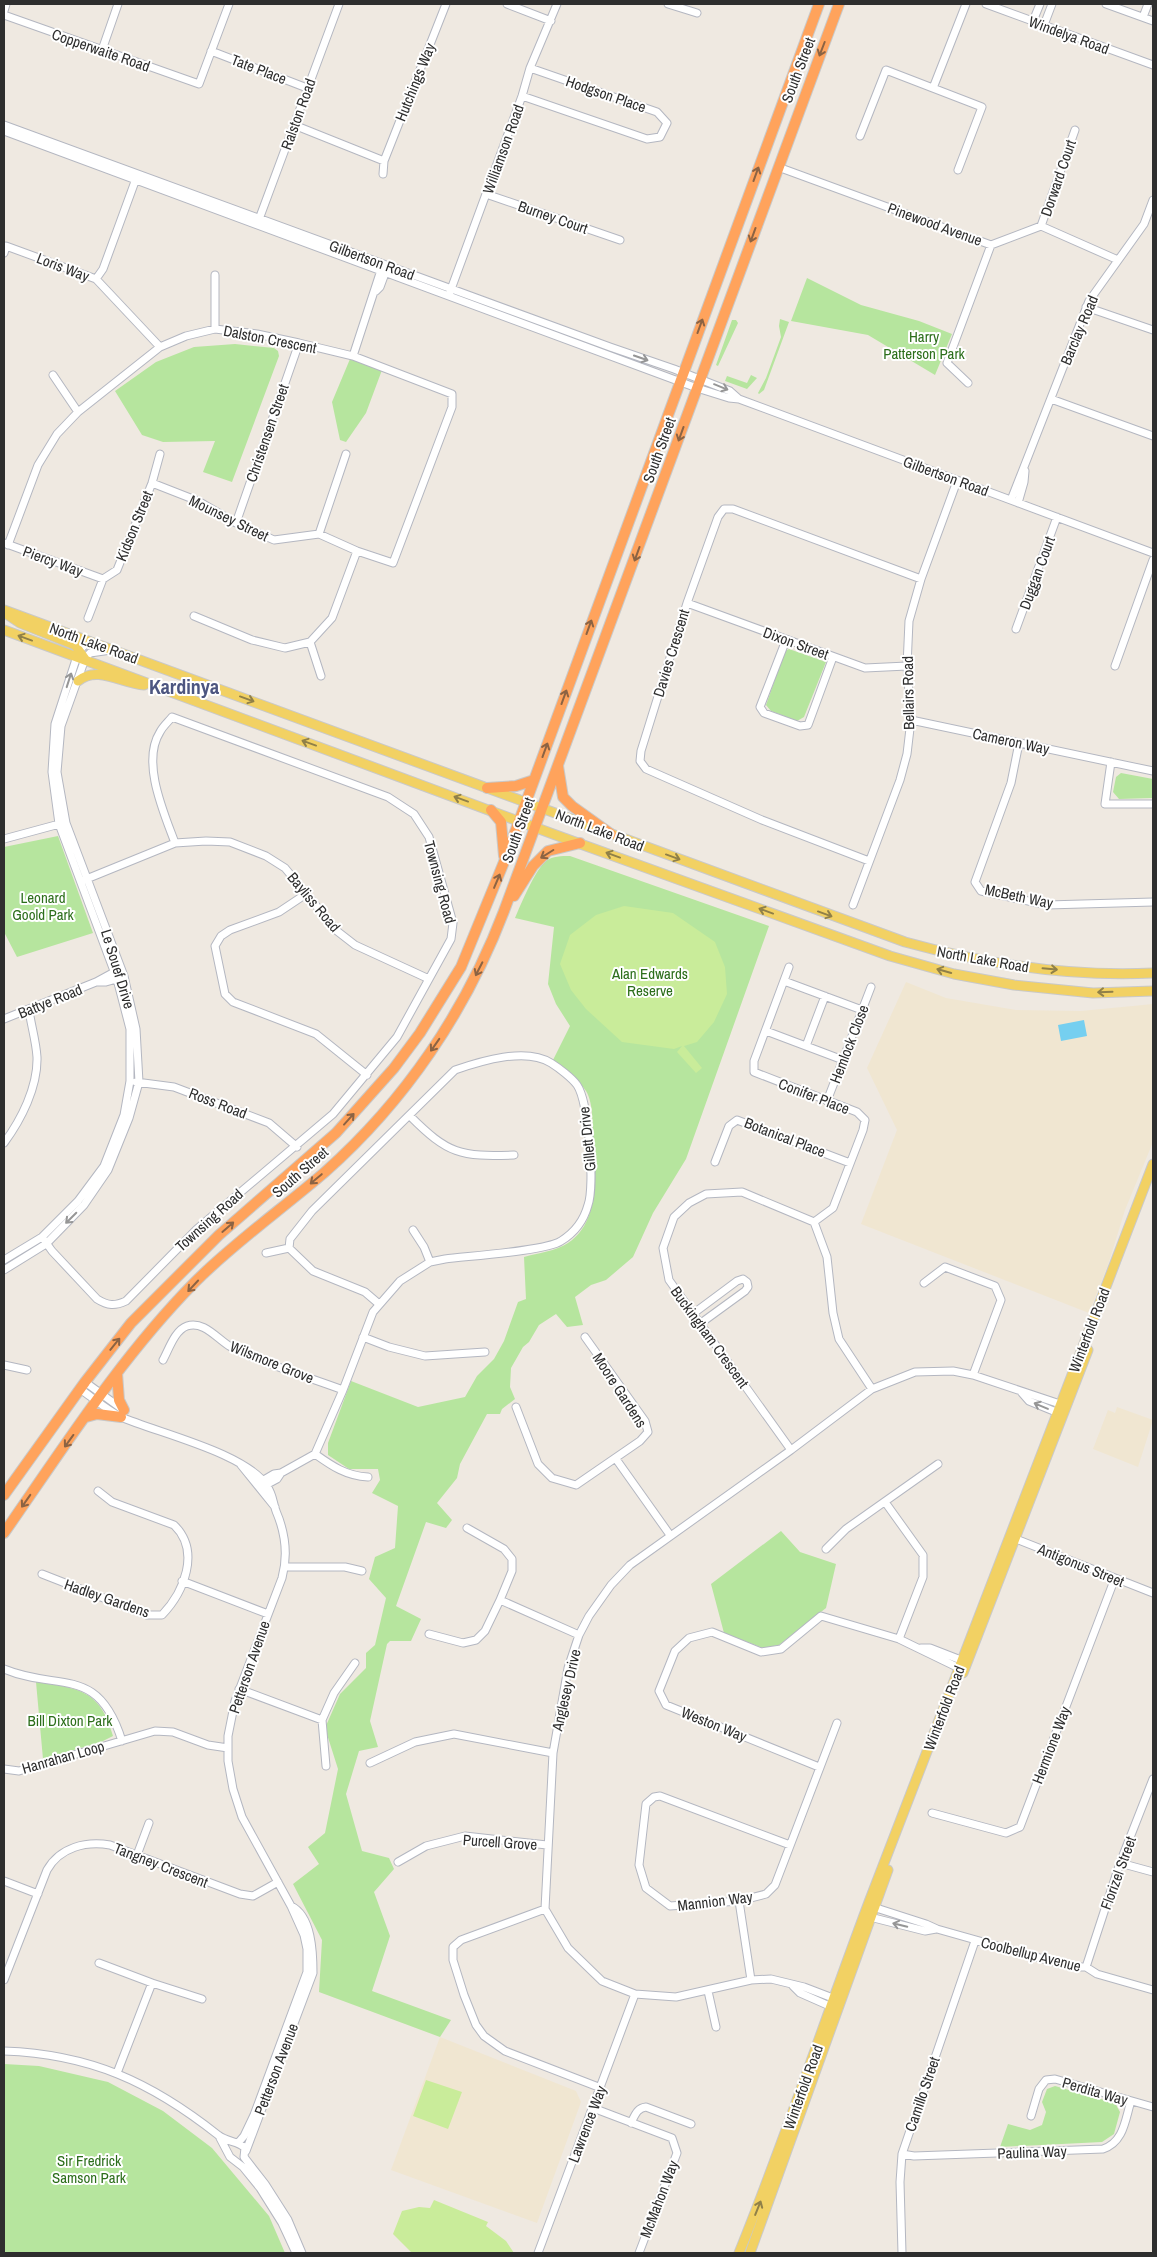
<svg xmlns="http://www.w3.org/2000/svg" width="1157" height="2257" viewBox="0 0 1157 2257" font-family="'Archivo Narrow',sans-serif">
  <style>
    .education { fill: #f0e6d1 }
    .green { fill: #b6e59e }
    .pitch { fill: #c9ec9a }
    .water { fill: #75cff0 }
    .lines { fill: none; stroke-linecap: round; stroke-linejoin: round }
    .minor-casing { stroke: #b4b7c1; stroke-width: 9 }
    .major-casing { stroke: #c9c9c9; stroke-width: 11 }
    .highway-casing { stroke: #c9c9c9; stroke-width: 12 }
    .minor { stroke: #fff; stroke-width: 7 }
    .major { stroke: #f2d163; stroke-width: 9 }
    .highway { stroke: #ffa35c; stroke-width: 10 }
    .oneway { stroke: #8c6343 }
    .oneway2 { stroke: #969696 }
    .oneway3 { stroke: #908048 }
    .labels { text-anchor: middle; dominant-baseline: central; stroke-width: 4; stroke-linejoin: round; paint-order: stroke }
    .street-label { font-size: 15px; fill: #2e2e2e; stroke: #fff }
    .park-label { font-size: 15px; fill: #2c6e1b; stroke: #fff }
    .district-label { font-size: 20px; font-weight: bold; fill: #4d5680; stroke: #fff }
  </style>
  <rect width="100%" height="100%" fill="#efe9e1"/>
  <!-- education -->
  <path class="education" d="M906 982 946 998 1016 1010 1081 1011 1153 1004V1142L1125 1210 1108 1265 1089 1313 861 1224 897 1130 867 1068Z
    M1117 1407 1153 1420 1138 1467 1093 1449 1108 1410 1115 1413Z
    M440 2037 576 2091 581 2102 537 2223 391 2170Z"/>
  <!-- green -->
  <path class="green" d="M807 278 861 305 919 321 952 334 935 375 868 335 791 321Z
    M780 319 789 322 764 390 759 394 758 393 766 378 781 337 779 326Z
    M732 320H736L738 323 718 366 716 365Z
    M235 344 274 348 278 351 279 356 232 482 203 472 215 441 163 442 142 435 115 391 156 362 194 347Z
    M350 359 382 370 366 413 346 442 340 440 332 402Z
    M751 375 757 378 747 389 725 381 727 376 747 383Z
    M789 649 826 662 804 717 797 721 771 711 766 705 785 651Z
    M1121 773 1153 779V798L1119 799 1113 792 1116 777Z
    M58 836 93 933 17 957 4 932V847Z
    M570 856 769 926 686 1159 653 1213 633 1257 606 1280 591 1285 575 1297 583 1325 567 1327 556 1314 539 1325 529 1342 523 1347 511 1368 510 1387 515 1399 502 1409 500 1414H487L460 1464 457 1478 437 1503 452 1520 446 1528 426 1522 396 1606 421 1619 411 1641H390L387 1644 370 1721 378 1747 359 1751 346 1794 362 1851 389 1858 394 1869 374 1892 390 1936 372 1991 451 2020 440 2037 319 1992 322 1940 293 1884 319 1864 308 1847 325 1833 338 1769 325 1728 340 1694 366 1668V1653L375 1645 386 1598 369 1579 375 1557 395 1548 398 1506 372 1493 380 1480 378 1469H349L328 1455V1443L351 1381 418 1407 465 1397 477 1376 494 1359 504 1341 518 1302 526 1299 524 1257C538 1253 556 1251 568 1243 600 1223 596 1172 593 1140 592 1126 594 1104 586 1091 580 1081 562 1068 553 1060L570 1026 556 1004 548 984 554 927 515 918C521 904 535 870 546 861 553 856 561 856 570 856Z
    M781 1531 800 1552 836 1564 826 1608 779 1645 763 1648 724 1633 711 1584Z
    M36 1682C78 1688 101 1690 113 1736L101 1742 43 1759Z
    M4 2064 39 2066 108 2082 163 2111 212 2148 269 2216 285 2253H4Z
    M1055 2086 1115 2103 1120 2112 1114 2134 1102 2142 1000 2147 1008 2124 1030 2130 1042 2125 1046 2112 1042 2102 1047 2089Z"/>
  <!-- pitch -->
  <path class="pitch" d="M624 906 673 913 715 942 725 967 727 994 714 1022 697 1042 684 1046 702 1068 696 1073 677 1052 682 1046 674 1049 622 1042 586 1009 571 990 560 964 570 935 596 915Z
    M426 2080 462 2092 448 2129 413 2116Z
    M434 2200 488 2222 486 2226 506 2241 514 2253H412L393 2234 402 2211 419 2207 430 2208Z"/>
  <!-- water -->
  <path class="water" d="M1084 1020 1087 1036 1061 1041 1058 1025Z"/>
  <g class="lines">
    <!-- minor casing -->
    <g class="minor-casing">
      <path id="minor" d="M507 4 551 21
        M668 4 697 13
        M986 4 1153 65
        M1106 4 1153 21
        M4 11 6 4
        M4 15 199 84 229 4
        M1143 17 1148 4
        M1033 21 1040 4
        M1044 25 1052 4
        M102 50 118 4
        M211 51 307 88
        M933 88 966 4
        M522 96 647 139 660 137 667 123 657 112 530 68
        M4 125 610 347 674 369 730 391 739 399
        M294 125 384 161
        M4 131 697 388 729 398 739 399 1153 553
        M860 136 886 70 982 107 958 170
        M778 167 991 245 1041 226 1118 260
        M383 174 384 161 446 4
        M486 194 620 240
        M258 222 339 4
        M1041 226 1075 130
        M4 253 6 246 96 279 160 347
        M215 275V329
        M96 279 103 269 137 176
        M376 291 380 287 387 268
        M450 292 522 96 530 68 557 4
        M1086 307 1153 330
        M353 356 382 267
        M53 375 78 412
        M968 383 947 363 991 245
        M1051 399 1153 436
        M1011 500 1089 301 1144 224 1153 200
        M1018 503 1024 482 1025 471
        M236 523 299 343
        M319 534 346 454
        M4 543 103 579
        M8 545 38 465 57 434 78 412 160 347 186 336 215 329 257 334 299 343 353 356 452 394V407L393 563 357 551 319 534 274 540 236 523 198 501 152 483
        M687 603 865 668 907 666
        M194 616 252 640 285 648 310 642 332 618 357 551
        M88 618 103 579 117 570 152 483 160 454
        M1016 629 1057 517
        M786 640 760 707 764 713 800 726 808 725 833 657
        M310 642 321 676
        M1115 666 1153 560
        M911 720 1153 771
        M1019 743 1011 783 975 882 981 891 1047 905 1153 902
        M1111 762 1105 804H1153
        M4 839 63 823
        M869 861 762 820 646 769 640 761 641 751 687 603 718 517 724 509H733L921 579
        M84 880 175 843 206 841 230 842 266 856 285 868 337 931 355 945 429 979
        M306 894 279 912 230 930 221 936 215 946 225 994 233 1002 316 1034 367 1075
        M853 905 900 780 907 754 911 720 907 666 909 621 921 579 957 481
        M789 967 754 1061V1072L857 1112 865 1120 863 1130 833 1208 814 1222
        M784 981 862 1010
        M96 982H106L120 978
        M4 1019 96 982 118 970
        M766 1031 843 1060
        M806 1046 825 996
        M136 1082 174 1087 269 1123 297 1147
        M827 1101 871 987
        M410 1116C448 1154 460 1157 514 1155
        M4 1143C21 1120 38 1087 37 1057 36 1041 31 1025 29 1010
        M715 1162 729 1126 737 1120 850 1163
        M413 1230 424 1247 430 1262
        M42 1237 52 1251 97 1299C108 1306 115 1306 126 1301L197 1229 333 1114 397 1037 451 939 453 923 429 837 414 814 388 797 172 717C168 722 163 726 160 732 141 762 164 813 175 843
        M266 1253 289 1248
        M4 1260 42 1237 78 1201 104 1166 124 1115 130 1081V1029L117 979 59 824 52 772 55 724 79 650 90 641
        M4 1270 46 1244 84 1205 108 1170 129 1118 139 1082 136 1029 124 976 66 823 57 772 61 726 85 659 90 653 111 650
        M924 1283 945 1267 995 1286 1001 1300 973 1375
        M694 1313 737 1281 743 1279 747 1282 748 1287 745 1291 701 1323
        M363 1337 389 1347 425 1356 485 1352
        M163 1360C169 1349 175 1330 187 1326 204 1320 218 1340 231 1347 264 1364 308 1377 343 1390
        M4 1365 27 1370
        M85 1382 122 1409
        M80 1389C93 1398 107 1410 121 1417 158 1433 246 1453 267 1486 273 1495 273 1503 276 1511 285 1532 288 1556 282 1578L235 1701 228 1736V1761L233 1789 242 1817 291 1906 304 1935 307 1949V1972L254 2115 244 2136 238 2143
        M1022 1393 1029 1401 1061 1414
        M516 1407 538 1464 552 1478 576 1485 640 1441 648 1432 645 1421 585 1337
        M791 1450 669 1280 663 1248 674 1217 689 1203 706 1194 742 1192 814 1222 827 1257 833 1313 839 1339 872 1389
        M315 1454C332 1466 346 1476 368 1477
        M616 1459 670 1535
        M241 1465 275 1507
        M257 1484 274 1474 281 1473 315 1454 343 1390 373 1312 400 1281 430 1262 445 1259C468 1256 546 1251 561 1241 574 1233 584 1220 588 1205 595 1186 589 1102 577 1085 572 1078 559 1068 551 1063 526 1047 481 1061 455 1070L312 1211 290 1239 289 1248 313 1271 365 1292 379 1304
        M264 1486 277 1479 281 1473
        M885 1502 923 1555V1577L899 1639
        M1011 1537 1153 1593
        M826 1549 846 1529 938 1464
        M285 1567H345L362 1571
        M42 1574 147 1615H162C184 1592 201 1551 174 1525L112 1502 98 1491
        M182 1581 268 1614
        M500 1600 579 1635
        M429 1634 463 1643 476 1640 485 1631 500 1600 512 1571V1559L504 1549 467 1528
        M921 1648H930L966 1662
        M4 1669C59 1692 98 1664 122 1741
        M239 1689 322 1720
        M370 1763 415 1742 454 1734 553 1753
        M326 1766 322 1720 334 1693 355 1663
        M819 1767 666 1705 659 1691 675 1651 689 1638 712 1632 761 1652 781 1649 821 1616 899 1639 963 1670
        M4 1769 19 1771 155 1731 173 1732 208 1745 228 1748
        M932 1813 1006 1833 1020 1827 1115 1578
        M790 1845 660 1796 654 1797 646 1804 639 1865 646 1888 670 1906 739 1901 766 1894 775 1885 837 1723
        M137 1855 149 1823
        M398 1862 426 1846 465 1836 547 1845
        M1120 1863 1153 1872
        M4 1881 38 1894
        M739 1901 751 1980
        M870 1906 926 1924 937 1929 1072 1967H1086L1097 1974 1153 1990
        M545 1909 461 1940 453 1947V1960L464 1995 476 2025 484 2036 505 2051 601 2088
        M866 1916 925 1931 936 1929
        M99 1963 152 1983
        M1086 1967 1120 1863 1153 1779
        M4 1980 47 1870C60 1847 86 1841 110 1845L240 1894 253 1896 278 1882
        M793 1986 800 1993 834 2008
        M708 1991 716 2027
        M838 2000 804 1987 771 1979 751 1980 676 1997 635 1994 602 1981 568 1948 545 1909 553 1753 568 1668 579 1635 589 1616 611 1585 630 1565 791 1450 872 1389 915 1372 953 1371 973 1375 1063 1405
        M4 2051C90 2054 151 2082 218 2135 226 2142 239 2141 245 2148L244 2157 265 2184 288 2220 302 2253
        M117 2073 152 1983 202 1999
        M593 2108 672 2138 677 2153 639 2253
        M1031 2116 1039 2089 1046 2080 1055 2079 1153 2107
        M631 2123C635 2115 637 2108 646 2107L691 2124
        M220 2138 230 2157 243 2167 260 2188 282 2223 296 2253
        M246 2151 313 1973C313 1953 312 1916 291 1906
        M902 2154 914 2156 1103 2149C1124 2142 1125 2120 1131 2101
        M538 2253 635 1994
        M902 2253 900 2182 902 2154 975 1941"/>
    </g>
    <!-- major casing -->
    <g class="major-casing">
      <path id="major" d="M4 610 905 942C985 964 1070 977 1153 973
        M8 615 20 623 75 645 85 659
        M4 630 553 834 890 956 954 974 1014 985 1093 993 1153 991
        M78 681C97 665 121 683 144 685
        M963 1673 1088 1350
        M739 2253C786 2137 825 2019 869 1902 963 1655 1059 1410 1153 1164
        M750 2253 888 1870"/>
    </g>
    <!-- highway casing -->
    <g class="highway-casing">
      <path id="highway" d="M558 766 563 797 572 806 611 834
        M487 788 516 786 534 780
        M491 810 501 822 504 856
        M514 896 533 866 548 851 580 843
        M117 1373 119 1400 124 1410
        M86 1417 97 1414 121 1417
        M4 1495 85 1382 131 1323 219 1235 336 1133 394 1068 420 1033 461 967 504 862 819 4
        M4 1533C64 1447 121 1357 195 1282 235 1242 282 1209 325 1172 405 1101 466 1011 504 911L839 4"/>
    </g>
    <!-- minor -->
    <use href="#minor" class="minor"/>
    <!-- major -->
    <use href="#major" class="major"/>
    <!-- highway -->
    <use href="#highway" class="highway"/>
  </g>
  <!-- one-way arrows -->
  <defs><path id="oneway-shaft" d="M-6 0H5M1.5-3L5.5 0L1.5 3" fill="none" stroke-width="1.6" stroke-linecap="round" stroke-linejoin="round" transform="scale(1.25)"/></defs>
  <g class="oneway">
    <use href="#oneway-shaft" transform="translate(822 49) rotate(111)"/>
    <use href="#oneway-shaft" transform="translate(756 174) rotate(-70)"/>
    <use href="#oneway-shaft" transform="translate(753 235) rotate(110)"/>
    <use href="#oneway-shaft" transform="translate(700 326) rotate(-70)"/>
    <use href="#oneway-shaft" transform="translate(681 434) rotate(110)"/>
    <use href="#oneway-shaft" transform="translate(637 554) rotate(110)"/>
    <use href="#oneway-shaft" transform="translate(589 627) rotate(-70)"/>
    <use href="#oneway-shaft" transform="translate(564 697) rotate(-70)"/>
    <use href="#oneway-shaft" transform="translate(545 750) rotate(-70)"/>
    <use href="#oneway-shaft" transform="translate(547 854) rotate(148)"/>
    <use href="#oneway-shaft" transform="translate(497 881) rotate(-67)"/>
    <use href="#oneway-shaft" transform="translate(479 969) rotate(117)"/>
    <use href="#oneway-shaft" transform="translate(435 1045) rotate(125)"/>
    <use href="#oneway-shaft" transform="translate(349 1119) rotate(-48)"/>
    <use href="#oneway-shaft" transform="translate(316 1179) rotate(140)"/>
    <use href="#oneway-shaft" transform="translate(228 1227) rotate(-41)"/>
    <use href="#oneway-shaft" transform="translate(193 1286) rotate(133)"/>
    <use href="#oneway-shaft" transform="translate(115 1344) rotate(-51)"/>
    <use href="#oneway-shaft" transform="translate(69 1441) rotate(126)"/>
    <use href="#oneway-shaft" transform="translate(26 1501) rotate(125)"/>
  </g>
  <g class="oneway2">
    <use href="#oneway-shaft" transform="translate(641 358) rotate(19)"/>
    <use href="#oneway-shaft" transform="translate(721 387) rotate(22)"/>
    <use href="#oneway-shaft" transform="translate(69 680) rotate(-72)"/>
    <use href="#oneway-shaft" transform="translate(71 1218) rotate(135)"/>
    <use href="#oneway-shaft" transform="translate(1041 1406) rotate(-157)"/>
    <use href="#oneway-shaft" transform="translate(900 1925) rotate(-166)"/>
  </g>
  <g class="oneway3">
    <use href="#oneway-shaft" transform="translate(25 638) rotate(-160)"/>
    <use href="#oneway-shaft" transform="translate(247 699) rotate(20)"/>
    <use href="#oneway-shaft" transform="translate(309 743) rotate(-160)"/>
    <use href="#oneway-shaft" transform="translate(461 799) rotate(-160)"/>
    <use href="#oneway-shaft" transform="translate(613 855) rotate(-160)"/>
    <use href="#oneway-shaft" transform="translate(673 857) rotate(20)"/>
    <use href="#oneway-shaft" transform="translate(766 911) rotate(-160)"/>
    <use href="#oneway-shaft" transform="translate(825 914) rotate(20)"/>
    <use href="#oneway-shaft" transform="translate(1050 969) rotate(5)"/>
    <use href="#oneway-shaft" transform="translate(944 971) rotate(-164)"/>
    <use href="#oneway-shaft" transform="translate(1105 992) rotate(178)"/>
    <use href="#oneway-shaft" transform="translate(758 2208) rotate(-68)"/>
  </g>
  <g class="labels">
    <!-- street labels -->
    <g class="street-label">
      <text transform="translate(1069 35) rotate(20)">Windelya Road</text>
      <text transform="translate(101 50) rotate(19)">Copperwaite Road</text>
      <text transform="translate(259 69) rotate(21)">Tate Place</text>
      <text transform="translate(798 70) rotate(-69)">South Street</text>
      <text transform="translate(415 82) rotate(-68)">Hutchings Way</text>
      <text transform="translate(606 94) rotate(19)">Hodgson Place</text>
      <text transform="translate(298 114) rotate(-70)">Ralston Road</text>
      <text transform="translate(503 149) rotate(-70)">Williamson Road</text>
      <text transform="translate(1058 178) rotate(-71)">Dorward Court</text>
      <text transform="translate(553 217) rotate(19)">Burney Court</text>
      <text transform="translate(935 224) rotate(20)">Pinewood Avenue</text>
      <text transform="translate(372 260) rotate(20)">Gilbertson Road</text>
      <text transform="translate(63 267) rotate(21)">Loris Way</text>
      <text transform="translate(1079 330) rotate(-67)">Barclay Road</text>
      <text transform="translate(270 339) rotate(11)">Dalston Crescent</text>
      <text transform="translate(267 433) rotate(-71)">Christensen Street</text>
      <text transform="translate(659 450) rotate(-70)">South Street</text>
      <text transform="translate(946 476) rotate(20)">Gilbertson Road</text>
      <text transform="translate(229 518) rotate(26)">Mounsey Street</text>
      <text transform="translate(134 526) rotate(-68)">Kidson Street</text>
      <text transform="translate(53 561) rotate(20)">Piercy Way</text>
      <text transform="translate(1037 573) rotate(-70)">Duggan Court</text>
      <text transform="translate(94 643) rotate(20)">North Lake Road</text>
      <text transform="translate(796 643) rotate(20)">Dixon Street</text>
      <text transform="translate(671 653) rotate(-73)">Davies Crescent</text>
      <text transform="translate(908 693) rotate(-91)">Bellairs Road</text>
      <text transform="translate(1011 741) rotate(12)">Cameron Way</text>
      <text transform="translate(518 830) rotate(-70)">South Street</text>
      <text transform="translate(600 830) rotate(21)">North Lake Road</text>
      <text transform="translate(440 882) rotate(75)">Townsing Road</text>
      <text transform="translate(1019 896) rotate(12)">McBeth Way</text>
      <text transform="translate(314 902) rotate(50)">Bayliss Road</text>
      <text transform="translate(983 959) rotate(10)">North Lake Road</text>
      <text transform="translate(118 969) rotate(73)">Le Souef Drive</text>
      <text transform="translate(50 1001) rotate(-22)">Battye Road</text>
      <text transform="translate(849 1044) rotate(-69)">Hemlock Close</text>
      <text transform="translate(814 1096) rotate(21)">Conifer Place</text>
      <text transform="translate(218 1103) rotate(21)">Ross Road</text>
      <text transform="translate(785 1137) rotate(21)">Botanical Place</text>
      <text transform="translate(587 1139) rotate(-96)">Gillett Drive</text>
      <text transform="translate(300 1172) rotate(-41)">South Street</text>
      <text transform="translate(209 1220) rotate(-42)">Townsing Road</text>
      <text transform="translate(1089 1330) rotate(-69)">Winterfold Road</text>
      <text transform="translate(710 1337) rotate(54)">Buckingham Crescent</text>
      <text transform="translate(272 1362) rotate(22)">Wilsmore Grove</text>
      <text transform="translate(620 1390) rotate(57)">Moore Gardens</text>
      <text transform="translate(1081 1565) rotate(22)">Antigonus Street</text>
      <text transform="translate(107 1598) rotate(19)">Hadley Gardens</text>
      <text transform="translate(249 1667) rotate(-71)">Petterson Avenue</text>
      <text transform="translate(566 1690) rotate(-77)">Anglesey Drive</text>
      <text transform="translate(944 1708) rotate(-69)">Winterfold Road</text>
      <text transform="translate(714 1724) rotate(22)">Weston Way</text>
      <text transform="translate(1051 1745) rotate(-69)">Hermione Way</text>
      <text transform="translate(63 1757) rotate(-16)">Hanrahan Loop</text>
      <text transform="translate(500 1842) rotate(4)">Purcell Grove</text>
      <text transform="translate(161 1865) rotate(21)">Tangney Crescent</text>
      <text transform="translate(1118 1873) rotate(-70)">Florizel Street</text>
      <text transform="translate(715 1901) rotate(-7)">Mannion Way</text>
      <text transform="translate(1031 1954) rotate(14)">Coolbellup Avenue</text>
      <text transform="translate(276 2069) rotate(-69)">Petterson Avenue</text>
      <text transform="translate(803 2087) rotate(-70)">Winterfold Road</text>
      <text transform="translate(1095 2091) rotate(16)">Perdita Way</text>
      <text transform="translate(922 2094) rotate(-71)">Camillo Street</text>
      <text transform="translate(587 2124) rotate(-69)">Lawrence Way</text>
      <text transform="translate(1032 2152) rotate(-2)">Paulina Way</text>
      <text transform="translate(659 2199) rotate(-69)">McMahon Way</text>
    </g>
    <!-- park labels -->
    <g class="park-label">
      <text x="924" y="336">Harry<tspan x="924" dy="17">Patterson Park</tspan></text>
      <text x="43" y="897">Leonard<tspan x="43" dy="17">Goold Park</tspan></text>
      <text x="650" y="973">Alan Edwards<tspan x="650" dy="17">Reserve</tspan></text>
      <text x="70" y="1720">Bill Dixton Park</text>
      <text x="89" y="2160">Sir Fredrick<tspan x="89" dy="17">Samson Park</tspan></text>
    </g>
    <!-- district labels -->
    <g class="district-label">
      <text x="184" y="686">Kardinya</text>
    </g>
  </g>
  <!-- border -->
  <rect width="1157" height="2257" fill="none" stroke="#2e2e2e" stroke-width="10"/>
</svg>
